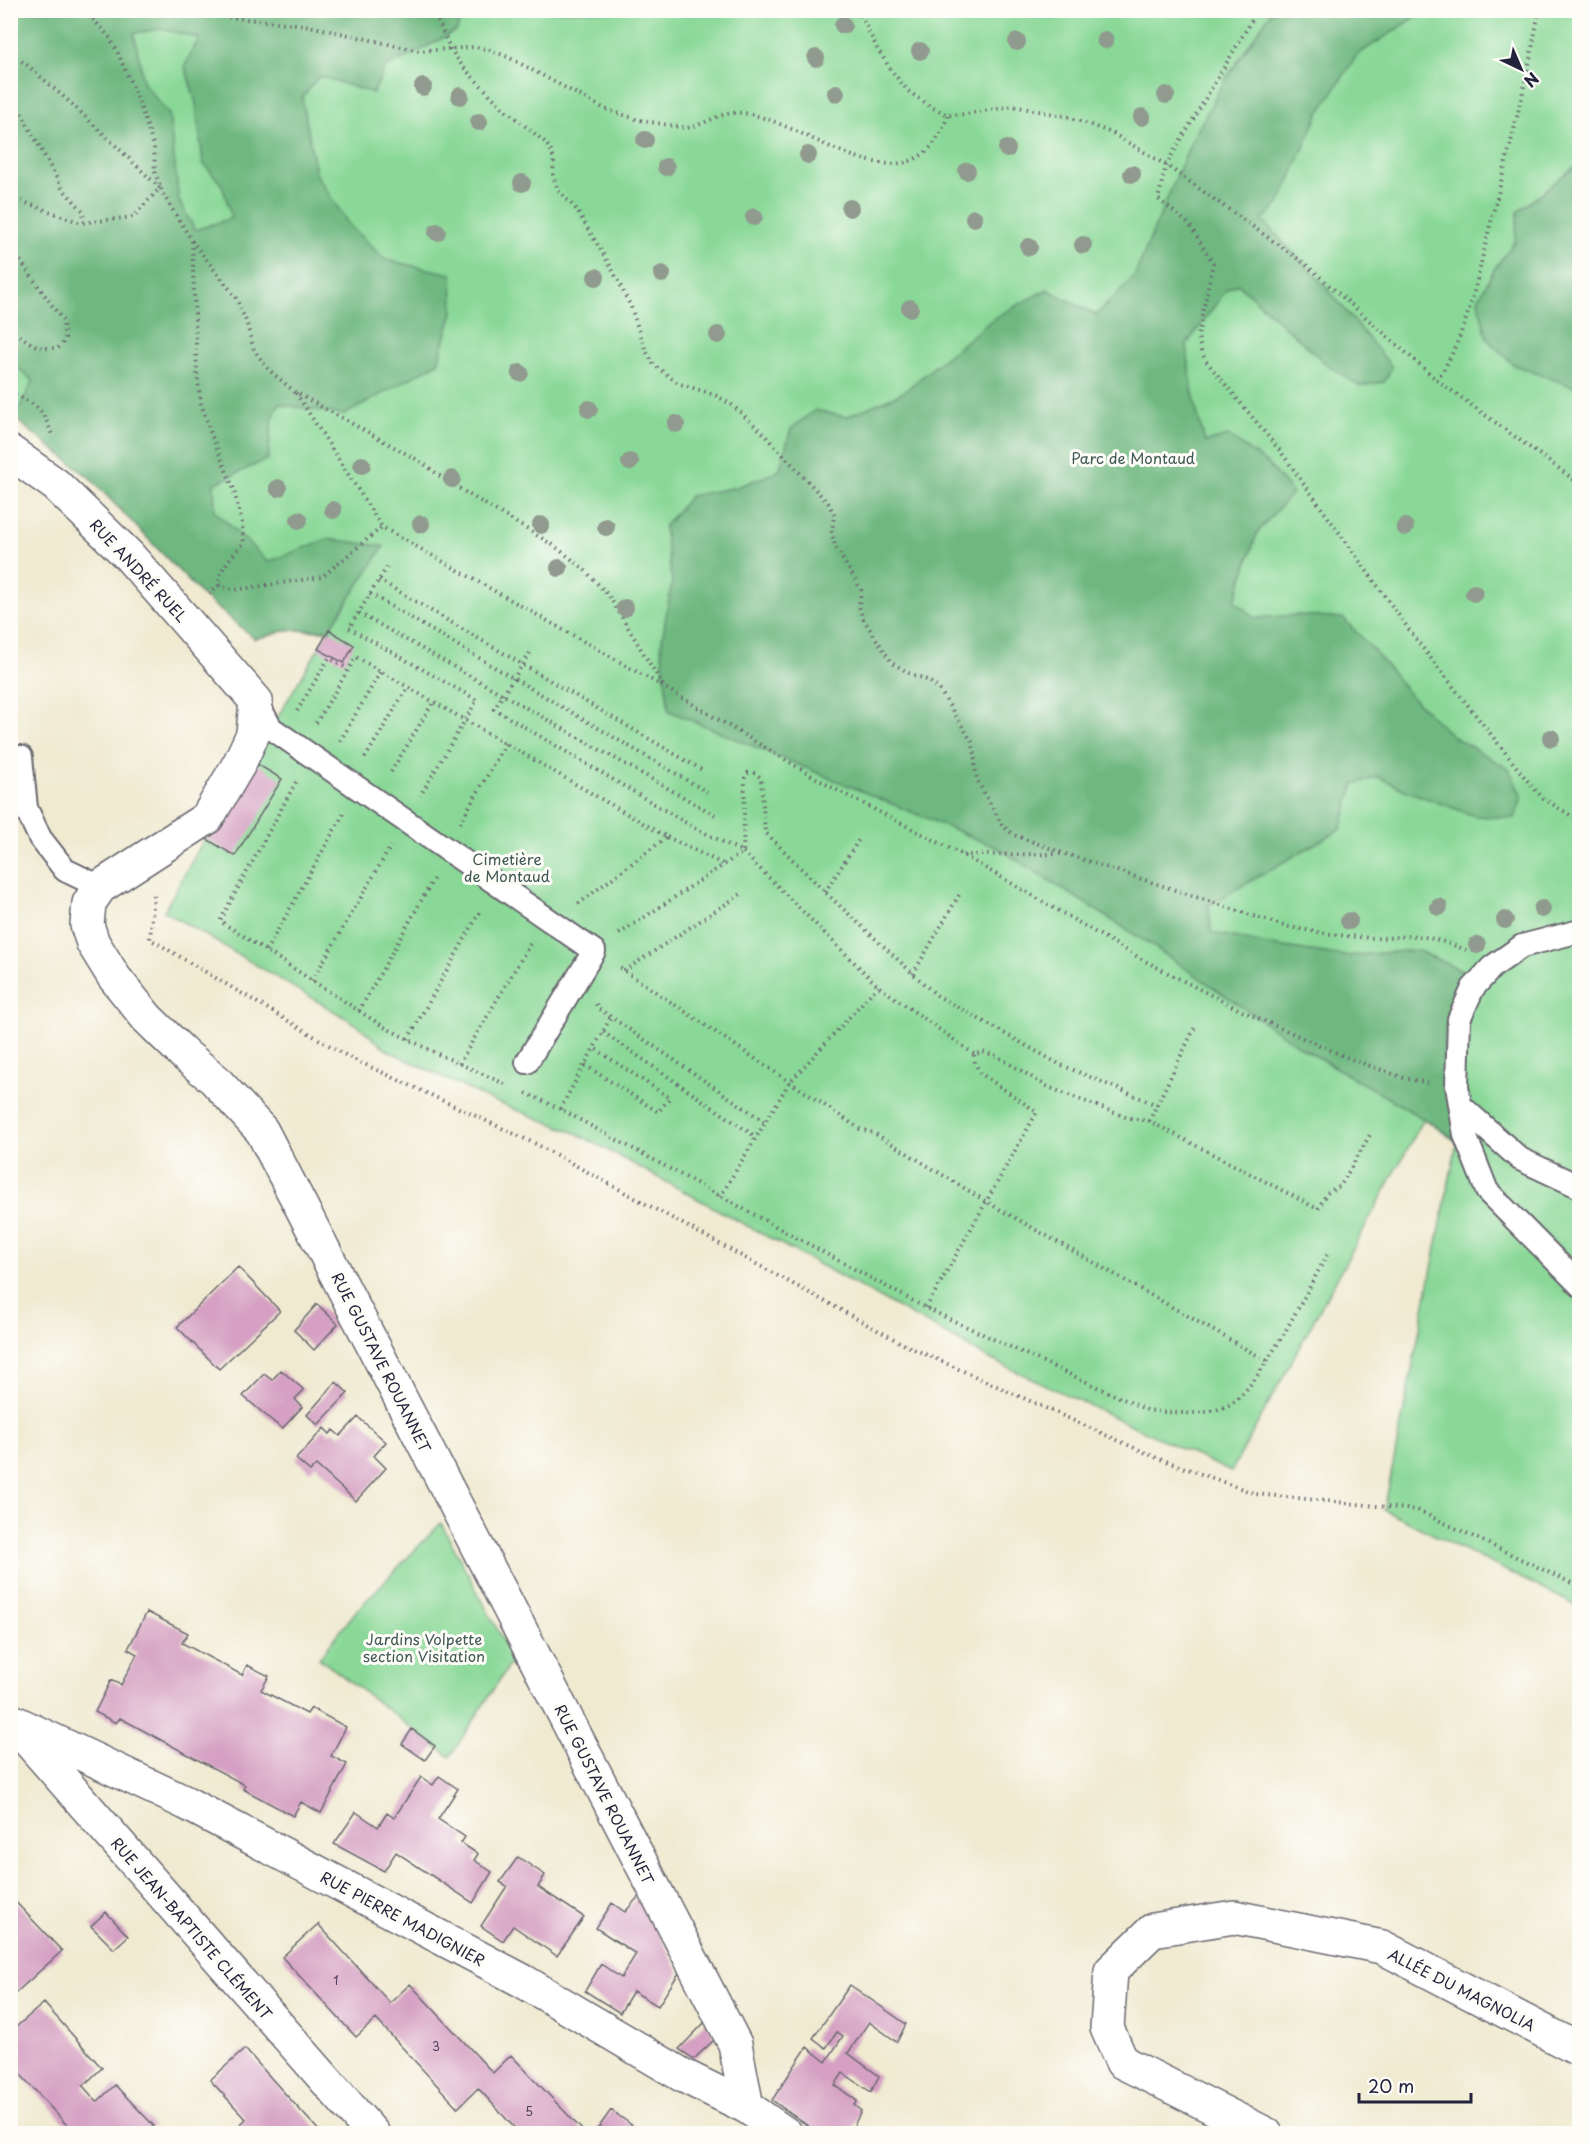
<svg xmlns="http://www.w3.org/2000/svg" width="1590" height="2144" viewBox="0 0 1590 2144" font-family="'Playpen Sans',sans-serif">
  <style>
    .green { fill: #89d897; stroke: #567d69; stroke-width: 1.5 }
    .forest { fill: #6eb880; stroke: #486d5e; stroke-width: 1.5; fill-rule: evenodd }
    .building { fill: #d5a0c3 }
    .lines { fill: none; stroke-linecap: round; stroke-linejoin: round }
    .service-casing { stroke: #6a6870; stroke-width: 26 }
    .minor-casing { stroke: #6a6870; stroke-width: 36 }
    .path { stroke: #6a6870; stroke-width: 4; stroke-dasharray: 1.5 4.5; stroke-linecap: butt }
    .service { stroke: #fff; stroke-width: 22 }
    .minor { stroke: #fff; stroke-width: 33 }
    .tree { fill: #909a8e }
    .labels { text-anchor: middle; dominant-baseline: central; stroke-width: 6; stroke-linejoin: round; paint-order: stroke }
    .number-label { font-size: 12px; fill: #4f425d }
    .park-label { font-size: 15px; fill: #415957; stroke: #fdfcf7 }
    .street-label { font-size: 15px; fill: #22223b; stroke: #fdfcf7 }
  </style>
  <rect width="100%" height="100%" fill="#fdfcf7"/>
  <filter id="ink" filterUnits="userSpaceOnUse"><feTurbulence type="fractalNoise" baseFrequency=".0167" numOctaves="2"/><feDisplacementMap in="SourceGraphic" scale="12" xChannelSelector="R" yChannelSelector="G"/><feConvolveMatrix kernelMatrix="1 2 1 2 8 2 1 2 1" color-interpolation-filters="sRGB"/></filter>
  <filter id="wash" filterUnits="userSpaceOnUse"><feTurbulence type="fractalNoise" baseFrequency=".008" numOctaves="4" result="noise"/><feDisplacementMap in="SourceGraphic" scale="24" xChannelSelector="R" yChannelSelector="G"/><feGaussianBlur stdDeviation="1.35" result="paint"/><feColorMatrix in="noise" values="0 0 0 0 0 0 0 0 0 0 0 0 0 0 0 0 0 1.4 0 .05"/><feComposite in="paint" operator="in"/></filter>
  <g filter="url(#wash)">
    <rect width="100%" height="100%" fill="#f0ead1"/>
    <!-- green -->
    <path class="green" d="M11 11H1579V1607L1384 1510 1457 1142 1424 1119 1231 1472 990 1359 921 1320 576 1133 488 1099 387 1050 356 1024 164 911 205 838 329 631 287 630 255 639 203 596 89 477 11 416Z
      M441 1523 513 1659 450 1757 319 1658 357 1610Z"/>
    <!-- forest -->
    <path class="forest" d="M10 11H462L457 30 419 51 386 67 373 93 319 76 302 98 316 174 349 225 386 260 452 274 453 312 438 363 344 415 279 404 272 420 268 459 214 484 215 511 268 562 327 539 384 546 329 630H287L255 639 203 596 89 477 14 418 33 381 11 363ZM162 29 199 38 185 66 196 103 203 163 222 185 232 218 195 230 179 201 169 114 144 84 134 33Z
      M1272 11H1425L1357 55 1319 113 1279 204 1262 220 1327 288 1392 367 1384 382 1359 386 1326 364 1238 284 1227 289 1187 344C1189 378 1195 409 1205 442L1229 436 1268 464 1292 493 1257 533 1235 601 1255 618 1299 615 1343 618 1377 654 1411 696 1452 736 1509 769 1522 797 1515 818 1475 816 1407 791 1379 777 1354 784 1341 829 1209 905 1211 932 1264 944 1345 956 1416 950 1464 971C1455 992 1446 1015 1444 1038 1441 1072 1451 1108 1458 1141L1424 1119 1302 1048 1148 943 998 848 669 711 661 646 672 581 664 527 690 496 737 487 779 471 791 429 815 410 846 417 902 393 994 318 1047 289 1096 315 1134 277 1191 142 1225 80Z
      M1579 163V389L1514 365 1487 339 1478 300 1495 268 1515 241 1518 212Z"/>
    <g id="blocks">
      <!-- building -->
      <path class="building" d="M329 630 354 645 344 663 318 649Z
        M252 761 282 779 235 856 205 838Z
        M238 1267 280 1311 219 1369 177 1327Z
        M317 1304 338 1324 314 1350 294 1330Z
        M281 1370 304 1390 295 1399 302 1407 282 1429 243 1396 264 1374 272 1380Z
        M336 1382 348 1393 318 1425 307 1415Z
        M358 1417 386 1442 374 1456 386 1468 356 1501 316 1465 310 1471 296 1459 324 1428 330 1434 333 1430 340 1436Z
        M147 1612 188 1633 182 1643 242 1675 247 1665 269 1676 261 1690 307 1714 311 1708 346 1727 331 1756 347 1764 321 1813 301 1802 293 1816 243 1789 245 1785 120 1718 116 1723 95 1712 111 1680 121 1685 137 1654 128 1649Z
        M412 1729 435 1746 425 1760 402 1744Z
        M439 1776 458 1789 438 1819 465 1837 461 1843 478 1854 474 1860 492 1872 473 1903 396 1852 384 1871 334 1844 356 1812 378 1827 387 1813 394 1818 421 1777 433 1785Z
        M518 1857 545 1875 538 1887 584 1917 557 1956 513 1926 503 1941 481 1926 507 1886 500 1882Z
        M640 1895 679 1973 658 2006 633 1991 620 2013 585 1991 601 1964 621 1978 636 1954 596 1928 612 1903 625 1912Z
        M10 1896 62 1951 10 1998Z
        M106 1912 128 1936 114 1949 91 1926Z
        M318 1924 390 2003 410 1984 493 2073 511 2055 586 2134H520L478 2088 458 2108 376 2019 356 2037 282 1957Z
        M850 1985 906 2024 897 2042 869 2022 848 2053 879 2076 871 2092 843 2073 835 2085 857 2101 854 2105 861 2111 850 2134H819L772 2100 807 2047 826 2062 843 2036 837 2032 826 2048 813 2038Z
        M44 2003 102 2068 83 2086 97 2102 115 2085 154 2126 145 2134H75L10 2063V2051L16 2046 10 2040V2032Z
        M706 2021 715 2039 694 2059 679 2049Z
        M245 2049 280 2088 322 2134H230L246 2119 210 2080Z
        M611 2110 644 2134H594Z"/>
    </g>
  </g>
  <g filter="url(#ink)">
    <use href="#blocks" fill-opacity="0" stroke="#6a6870" stroke-width="1.5"/>
    <g class="lines">
      <!-- service casing -->
      <g class="service-casing">
        <path id="service" d="M256 701 271 728 594 951 527 1062
          M21 757 26 808 40 838 65 870 100 887
          M1580 931 1522 946 1492 967 1473 988 1459 1019 1457 1086 1465 1135 1487 1191 1580 1285
          M1462 1107 1520 1159 1580 1187"/>
      </g>
      <!-- minor casing -->
      <g class="minor-casing">
        <path id="minor" d="M10 452 56 485 129 556 256 701 253 734 239 764 207 818 100 887 89 903 87 925 93 943 114 977 147 1018 185 1055 214 1079 262 1131 735 2044 747 2107
          M10 1720 186 1803 523 1981 682 2075 747 2107 786 2134
          M20 1731 373 2134
          M1266 2134 1122 2062 1107 2028 1111 1971 1153 1930 1234 1917 1382 1947 1580 2050"/>
      </g>
      <!-- path -->
      <path class="path" d="M85 10 110 38 117 51 139 102 154 147 155 172 163 194 192 241 235 296 246 321 254 350 269 370 295 392 423 463 445 480 553 545 582 567 609 596 664 687
        M212 10 227 17 305 25 419 51 476 47 487 49 508 57 605 109 639 120 686 128C706 125 722 110 743 113 808 121 912 222 948 115
        M433 10 451 50 463 67 504 109 545 142 550 149 554 159 553 175 558 190 576 209 611 267 631 307 645 349 654 365 678 383 715 395 731 404 761 431 828 503 834 514 832 532 835 546 861 590 859 606 862 617 892 663 909 673 929 681 939 689 972 742 975 754V767L977 780 1002 825 1014 835 1066 854 1284 926C1315 932 1345 937 1376 938 1390 939 1404 935 1418 936 1434 938 1451 944 1466 950
        M858 10 877 48 891 70 908 91 931 107 948 115 966 114 1013 106 1069 117 1112 133 1166 165 1304 263 1437 380 1580 484
        M1258 10 1166 165 1158 199 1189 224 1213 263 1198 336 1201 351 1206 361 1281 452 1418 642 1530 784 1544 799 1580 821
        M10 58 21 61 27 65 73 105 160 188 133 217 81 223 10 197
        M10 92 62 188 83 211 84 221
        M192 241 197 372 201 403 211 434 233 487 242 523 244 543C234 555 218 568 219 585L209 594
        M10 246 63 321 65 338 62 345 58 348H42L32 344 10 329
        M1437 380C1468 334 1477 278 1490 225 1508 154 1527 83 1539 10
        M10 392C38 406 42 407 53 437
        M296 393 382 527
        M387 567 349 628 477 700 420 796
        M379 580 702 770
        M219 585 228 589 234 590 322 577 382 527 664 687 831 787 963 855 1143 960 1242 1011 1348 1058 1404 1078 1427 1083
        M370 594 707 792
        M359 613 715 815
        M530 653 494 709 693 827 743 852 878 986 974 1054
        M297 711 329 658 348 669
        M316 723 356 657 667 837 578 904
        M340 741 381 671
        M365 758 408 687
        M391 772 434 701
        M296 782 220 921 384 1027 438 1054 505 1084
        M460 823 506 743
        M667 837 725 865
        M963 855 1061 854
        M825 892 860 838
        M154 895 150 939 349 1057 536 1144 905 1345 1155 1457 1256 1494 1417 1510 1580 1587
        M619 934 743 852 745 778 748 773H755L761 778 765 832 825 892 936 995 1059 1064 1157 1105
        M266 951 344 813
        M620 968 860 1129 874 1133 987 1202 1267 1361
        M624 971 741 894
        M913 974 959 895
        M312 981 391 846
        M596 1004 599 1009 611 1017 765 1122
        M359 1011 434 878
        M603 1032 756 1137
        M408 1039 481 910
        M459 1064 530 944
        M585 1065 658 1112 670 1098 594 1048
        M526 1093 560 1109 926 1308 1147 1410C1174 1413 1204 1417 1229 1405 1257 1392 1310 1285 1327 1255
        M560 1109 611 1017
        M1149 1121 1195 1027
        M720 1197 789 1083 878 986
        M926 1308 1037 1112 980 1073 975 1063 974 1054 983 1052 997 1056 1048 1087 1128 1118 1149 1121 1318 1209 1327 1193 1341 1185 1371 1133"/>
      <!-- service -->
      <use href="#service" class="service"/>
      <!-- minor -->
      <use href="#minor" class="minor"/>
    </g>
    <!-- trees -->
    <g class="tree">
      <circle cx="843" cy="25" r="9"/>
      <circle cx="1105" cy="40" r="9"/>
      <circle cx="1017" cy="42" r="9"/>
      <circle cx="920" cy="51" r="9"/>
      <circle cx="816" cy="58" r="9"/>
      <circle cx="423" cy="87" r="9"/>
      <circle cx="836" cy="93" r="9"/>
      <circle cx="1166" cy="95" r="9"/>
      <circle cx="460" cy="96" r="9"/>
      <circle cx="1142" cy="117" r="9"/>
      <circle cx="479" cy="122" r="9"/>
      <circle cx="645" cy="140" r="9"/>
      <circle cx="1007" cy="149" r="9"/>
      <circle cx="808" cy="155" r="9"/>
      <circle cx="666" cy="167" r="9"/>
      <circle cx="967" cy="171" r="9"/>
      <circle cx="1132" cy="174" r="9"/>
      <circle cx="522" cy="183" r="9"/>
      <circle cx="850" cy="208" r="9"/>
      <circle cx="754" cy="217" r="9"/>
      <circle cx="974" cy="218" r="9"/>
      <circle cx="437" cy="232" r="9"/>
      <circle cx="1083" cy="245" r="9"/>
      <circle cx="1029" cy="247" r="9"/>
      <circle cx="662" cy="274" r="9"/>
      <circle cx="596" cy="277" r="9"/>
      <circle cx="910" cy="308" r="9"/>
      <circle cx="718" cy="335" r="9"/>
      <circle cx="520" cy="373" r="9"/>
      <circle cx="589" cy="409" r="9"/>
      <circle cx="676" cy="424" r="9"/>
      <circle cx="630" cy="462" r="9"/>
      <circle cx="362" cy="465" r="9"/>
      <circle cx="452" cy="479" r="9"/>
      <circle cx="278" cy="488" r="9"/>
      <circle cx="333" cy="510" r="9"/>
      <circle cx="299" cy="520" r="9"/>
      <circle cx="421" cy="524" r="9"/>
      <circle cx="541" cy="525" r="9"/>
      <circle cx="606" cy="527" r="9"/>
      <circle cx="1405" cy="527" r="9"/>
      <circle cx="559" cy="568" r="9"/>
      <circle cx="1474" cy="593" r="9"/>
      <circle cx="625" cy="608" r="9"/>
      <circle cx="1551" cy="738" r="9"/>
      <circle cx="1439" cy="907" r="9"/>
      <circle cx="1542" cy="909" r="9"/>
      <circle cx="1505" cy="920" r="9"/>
      <circle cx="1349" cy="921" r="9"/>
      <circle cx="1477" cy="945" r="9"/>
    </g>
  </g>
  <g class="labels">
    <!-- number labels -->
    <g class="number-label">
      <text x="336" y="1980">1</text>
      <text x="436" y="2046">3</text>
      <text x="529" y="2111">5</text>
    </g>
    <!-- park labels -->
    <g class="park-label">
      <text x="1133" y="457">Parc de Montaud</text>
      <text x="507" y="858">Cimetière<tspan x="507" dy="17">de Montaud</tspan></text>
      <text x="424" y="1638">Jardins Volpette<tspan x="424" dy="17">section Visitation</tspan></text>
    </g>
    <!-- street labels -->
    <g class="street-label">
      <text transform="translate(139 570) rotate(47)">RUE ANDRÉ RUEL</text>
      <text transform="translate(382 1362) rotate(63)">RUE GUSTAVE ROUANNET</text>
      <text transform="translate(605 1794) rotate(63)">RUE GUSTAVE ROUANNET</text>
      <text transform="translate(403 1918) rotate(28)">RUE PIERRE MADIGNIER</text>
      <text transform="translate(192 1928) rotate(49)">RUE JEAN-BAPTISTE CLÉMENT</text>
      <text transform="translate(1462 1989) rotate(27)">ALLÉE DU MAGNOLIA</text>
    </g>
  </g>
  <!-- margin -->
  <rect width="1590" height="2144" fill="none" stroke="#fdfcf7" stroke-width="36"/>
  <!-- north arrow -->
  <g transform="translate(1521 69) rotate(136)" stroke="#fdfcf7" stroke-width="4.5" paint-order="stroke">
  <path d="M0-4.5L10 22L0 15L-10 22Z" fill="#22223b"/>
  <text y="-9" font-size="16" font-weight="bold" text-anchor="middle" fill="#22223b">N</text>
  </g>
  <!-- scale -->
  <path d="M1359 2093v9h112v-9" fill="none" stroke="#22223b" stroke-width="3"/>
  <text x="1368" y="2093" font-size="18" fill="#22223b" stroke="#fdfcf7" stroke-width="4.5" paint-order="stroke">20 m</text>
</svg>
